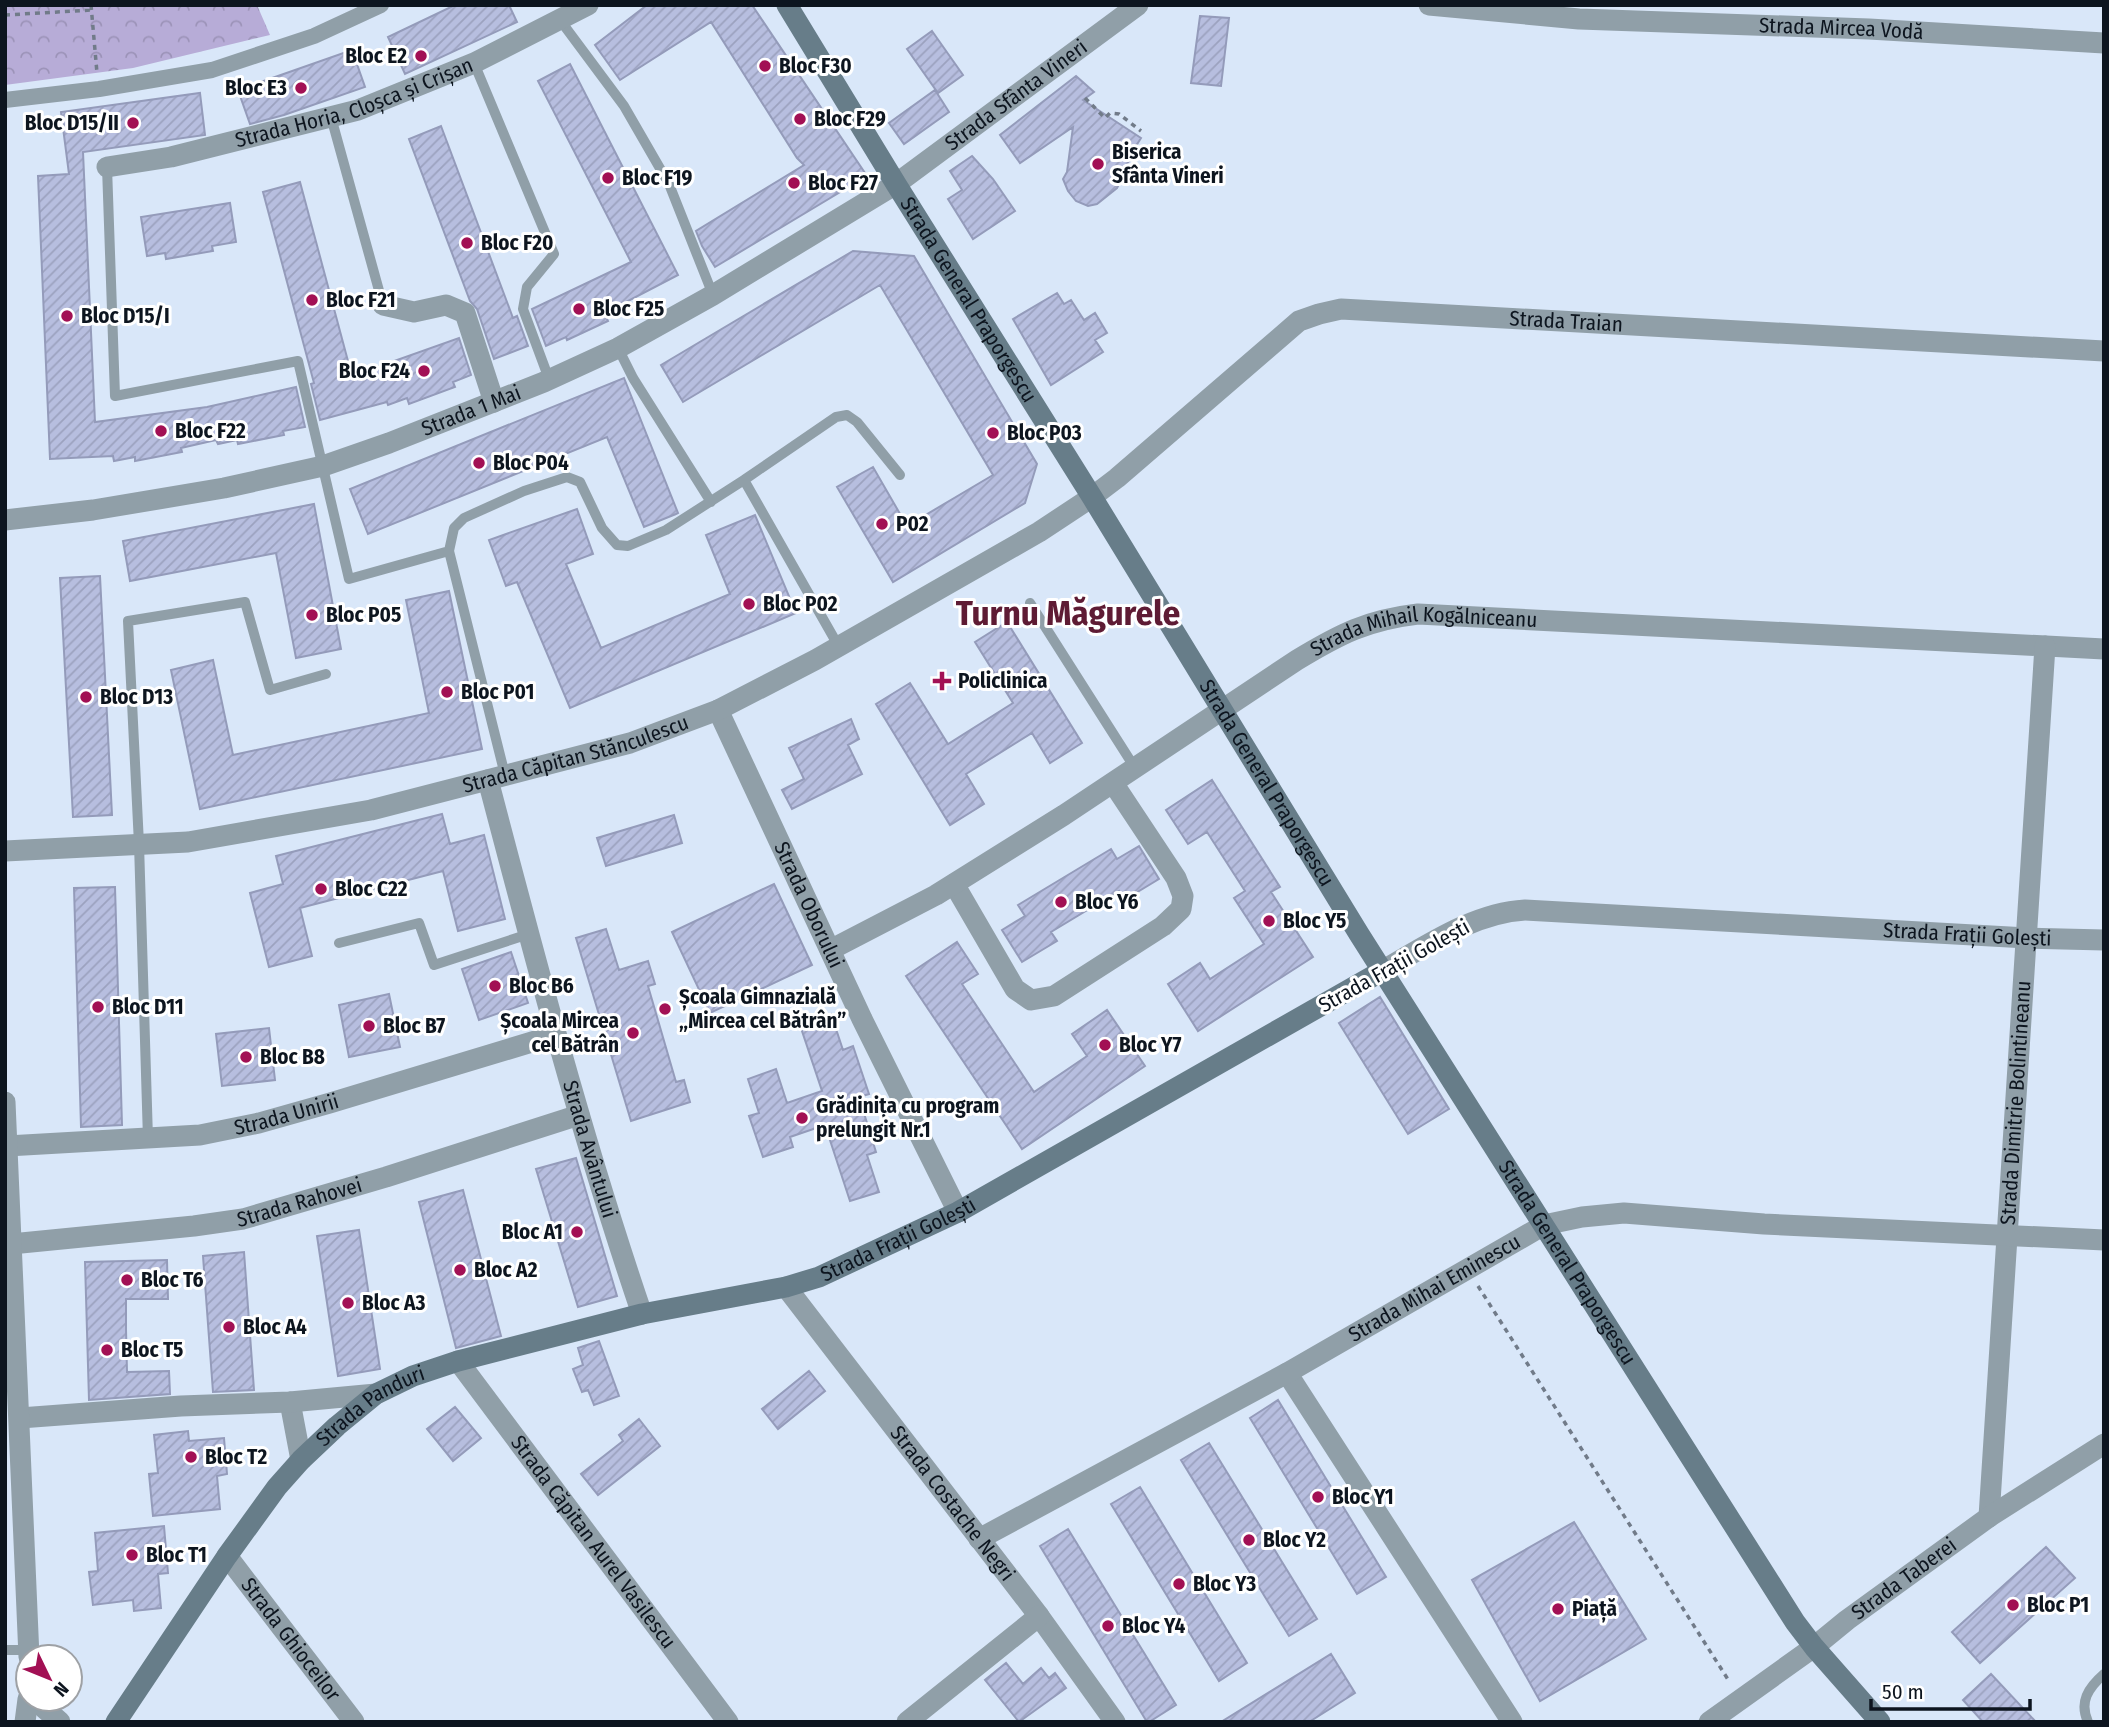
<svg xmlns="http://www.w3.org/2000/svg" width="2109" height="1727" viewBox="0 0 2109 1727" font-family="'Fira Sans Condensed',sans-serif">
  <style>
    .forest { fill: url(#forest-crowns) }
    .building { fill: url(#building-hatch); stroke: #949bba; stroke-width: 2 }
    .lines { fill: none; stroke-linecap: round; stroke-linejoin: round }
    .path { stroke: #717b89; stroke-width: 3.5; stroke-dasharray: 5 5; stroke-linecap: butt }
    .service { stroke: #909fa8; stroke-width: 10 }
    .pedestrian { stroke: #909fa8; stroke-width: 16 }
    .minor { stroke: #909fa8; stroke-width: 21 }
    .tertiary { stroke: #909fa8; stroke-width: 21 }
    .secondary { stroke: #677d89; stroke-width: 21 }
    .poi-dot { fill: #a21054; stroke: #fff; stroke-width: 2.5 }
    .labels { text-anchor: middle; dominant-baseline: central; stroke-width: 6; stroke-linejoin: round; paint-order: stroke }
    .street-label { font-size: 21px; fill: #0d151f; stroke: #fff }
    .poi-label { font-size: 21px; font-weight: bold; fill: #0d151f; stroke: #fff; text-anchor: start }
    .town-label { font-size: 35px; font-weight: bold; fill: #5e1b34; stroke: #fff }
  </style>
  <defs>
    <pattern id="forest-crowns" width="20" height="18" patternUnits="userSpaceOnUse" patternTransform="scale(1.75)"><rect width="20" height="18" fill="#b7acd7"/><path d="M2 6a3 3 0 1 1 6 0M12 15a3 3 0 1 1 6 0" fill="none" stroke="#9c93b8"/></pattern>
    <pattern id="building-hatch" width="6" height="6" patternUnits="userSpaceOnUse" patternTransform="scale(1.75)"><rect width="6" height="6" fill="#b7bedf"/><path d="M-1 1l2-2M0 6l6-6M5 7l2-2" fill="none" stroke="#9ca2bf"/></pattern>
  </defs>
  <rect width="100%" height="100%" fill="#d9e7f9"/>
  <!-- forest -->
  <path class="forest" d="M5 5H257L270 35 133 68 5 85Z"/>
  <!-- building -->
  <path class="building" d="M455 5H509L517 22 405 74 388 37Z
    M647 5H752L867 176 715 267 702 246 696 231 804 165 797 158 711 22 620 80 595 45Z
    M1200 16 1229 18 1221 86 1191 83Z
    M932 31 963 75 938 93 907 49Z
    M352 50 365 87 284 115 250 124 238 90Z
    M570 64 678 275 626 302 628 307 606 317 608 321 567 340 566 337 546 346 532 309 631 262 538 81Z
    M1076 76 1094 92 1083 100 1141 138 1136 146 1139 149 1121 171 1122 178 1117 188 1097 204 1088 206 1076 201 1068 191 1063 179 1067 172 1073 127 1020 163 1000 135Z
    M935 90 949 112 904 144 889 123Z
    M200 93 205 135 83 152 95 422 207 407 296 387 305 427 283 431 284 435 238 444 237 440 218 444 216 440 181 448 182 452 135 461V457L114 461 113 456 50 459 38 176 69 174 61 112Z
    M441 126 513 318 517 316 528 346 494 359 477 309 470 301 409 139Z
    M972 156 993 179 1015 211 973 239 948 199 962 190 950 171Z
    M300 182 352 376 459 338 471 375 453 382 455 387 409 404 407 398 388 405 387 402 320 420 311 384 314 383 263 192Z
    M230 203 236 242 212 246 213 251 166 259 165 253 147 256 141 217Z
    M853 251 914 256 1037 464 1025 503 893 582 837 487 873 467 907 526 993 475 880 285 683 402 661 365Z
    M1057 293 1064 304 1071 300 1084 320 1095 313 1107 333 1095 340 1103 352 1051 385 1013 319Z
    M624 378 678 513 676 514 644 527 607 437 368 534 350 489Z
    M314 504 341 649 296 658 276 553 130 581 123 541Z
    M577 509 593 554 566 564 601 648 730 594 706 535 755 515 796 613 570 708 517 582 506 586 489 540Z
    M100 576 112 815 73 817 60 578Z
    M449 591 482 749 200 809 171 670 213 660 233 755 429 713 406 600Z
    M1007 622 1082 743 1050 763 1032 733 966 774 984 804 950 825 876 704 910 683 948 744 1013 703 975 642Z
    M851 719 859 739 848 745 862 774 792 809 782 790 804 779 789 748Z
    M1212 780 1280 887 1271 892 1313 957 1198 1031 1168 984 1200 963 1210 979 1264 944 1234 898 1245 891 1207 832 1188 844 1166 810Z
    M442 814 450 844 484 835 505 919 458 931 443 871 300 908 312 956 269 967 250 893 283 884 276 856Z
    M674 815 682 843 606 866 597 838Z
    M1139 846 1159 879 1124 900 1119 891 1051 932 1057 941 1022 962 1002 930 1025 916 1018 905 1111 849 1117 859Z
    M774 884 812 965 710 1013 672 932Z
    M115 887 122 1125 81 1127 74 888Z
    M606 929 619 970 648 961 655 984 648 986 676 1082 684 1080 690 1102 631 1121 576 938Z
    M957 942 978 974 962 984 1034 1092 1087 1056 1072 1034 1107 1010 1145 1066 1022 1149 906 976Z
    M511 952 528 1003 479 1020 462 969Z
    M389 994 400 1047 349 1057 339 1005Z
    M1380 997 1449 1109 1408 1134 1339 1023Z
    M831 1014 843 1050 853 1046 869 1094 859 1097 876 1152 867 1155 879 1192 850 1201 825 1125 790 1137 793 1147 763 1157 749 1116 759 1113 748 1079 776 1069 787 1103 822 1091 800 1025Z
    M269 1028 275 1080 222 1086 216 1034Z
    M576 1158 617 1296 578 1307 536 1169Z
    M463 1190 501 1336 456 1348 419 1202Z
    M359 1230 380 1369 338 1376 317 1236Z
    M244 1252 254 1390 213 1392 203 1256Z
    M167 1260 168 1299H126V1329L127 1372 169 1371 170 1394 89 1400 85 1262Z
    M599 1341 619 1396 594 1405 588 1390 582 1392 573 1369 583 1365 578 1348Z
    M809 1371 825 1391 778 1429 762 1409Z
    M1278 1400 1386 1577 1357 1594 1250 1418Z
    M455 1407 481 1438 453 1461 427 1429Z
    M639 1419 660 1446 598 1495 581 1474 623 1441 619 1435Z
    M188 1431 189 1441 224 1438 227 1474 217 1476 220 1509 153 1516 149 1474 158 1473 154 1435Z
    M1209 1443 1317 1619 1289 1636 1181 1460Z
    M1140 1487 1247 1663 1219 1681 1111 1504Z
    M1574 1522 1646 1639 1540 1701 1472 1580Z
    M164 1526 168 1573 158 1574 161 1608 134 1611 133 1600 93 1605 89 1572 98 1571 95 1533Z
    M1068 1529 1176 1705 1149 1722H1147L1040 1546Z
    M2046 1547 2075 1578 1980 1663 1952 1632Z
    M1331 1654 1355 1693 1309 1722H1221Z
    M1006 1663 1023 1684 1041 1668 1049 1678 1055 1673 1066 1688 1019 1722 985 1680Z
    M1991 1674 2036 1722H1983L1963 1700Z"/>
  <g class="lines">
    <!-- path -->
    <path class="path" d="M91 5 97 73
      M5 15 92 10
      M1085 98 1105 118 1110 113 1119 114 1141 131
      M1478 1286 1729 1681"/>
    <!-- service -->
    <path class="service" d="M560 20 624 106 669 184 713 295
      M474 63 554 254 527 287 523 309 549 379
      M331 117 383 305
      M107 167 115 396 298 361 349 579 449 551 505 775
      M618 348 633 378 711 502
      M744 480 839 647
      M449 551 454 528 464 518 524 491 567 477 580 482 602 528 617 545 628 546 666 530 744 480 836 417 847 415 857 422 900 475
      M1030 603 1135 768
      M339 943 419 923 434 965 529 934
      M148 1139 139 844 128 621 245 602 270 690 326 674
      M5 1650H29
      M2088 1722C2079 1702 2088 1688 2104 1674"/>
    <!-- pedestrian -->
    <path class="pedestrian" d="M5 100 99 89 212 70 314 36 381 5"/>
    <!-- minor -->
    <g class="minor">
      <path id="s1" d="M1429 5 1579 19 1869 29 2104 43"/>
      <path id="s2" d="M107 167 171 157 358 110 474 63 588 5"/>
      <path d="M383 305 414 312 446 305 465 313 494 402"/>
      <path id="s3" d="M1092 497 1117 478 1299 321 1319 314 1341 309 2104 351"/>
      <path id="s4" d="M718 710 862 1019 958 1212"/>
      <path id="s5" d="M488 780C535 959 582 1138 642 1314"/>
      <path d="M954 884 1015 989 1031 1000 1054 996 1163 926 1181 909 1183 896 1176 878 1113 783"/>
      <path id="s6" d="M830 950 936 895 1064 815 1297 660C1340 634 1367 620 1418 614L2104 649"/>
      <path id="s7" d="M1382 971C1426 946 1473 913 1525 910L2027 938 2104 940"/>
      <path id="s8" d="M7 1146 200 1135 259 1123 330 1103 555 1035"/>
      <path id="s9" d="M11 1244 194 1226 243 1219 386 1177 579 1115"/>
      <path id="s10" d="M786 1287 1039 1616 1115 1722"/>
      <path id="s11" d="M458 1361 728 1722"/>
      <path d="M1287 1373 1512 1722"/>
      <path d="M290 1402 301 1460"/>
      <path d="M20 1418 181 1406 290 1402 376 1394"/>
      <path id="s12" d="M1989 1517 2045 646"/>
      <path id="s13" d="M979 1539 1287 1373 1544 1225 1582 1217 1624 1213 1764 1224 2104 1240"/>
      <path id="s14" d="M227 1556 354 1722"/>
      <path d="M907 1722 1039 1616"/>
      <path id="s15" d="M1709 1722 1814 1647 1847 1620 1989 1517 2104 1444"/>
    </g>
    <!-- tertiary -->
    <g class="tertiary">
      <path id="s16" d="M5 520 93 510 224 488 323 466 389 443 544 382 618 348 713 295 896 184 1138 5"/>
      <path id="s17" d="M5 851 188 842 371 810 630 743 718 710 815 660 1039 532 1092 497"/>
      <path d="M5 1102 29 1657"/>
      <path d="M39 1699 44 1708 60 1722"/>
      <path d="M25 1722 28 1699"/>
    </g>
    <!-- secondary -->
    <g class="secondary">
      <path id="s18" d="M787 5 896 184 1092 497 1359 934 1795 1622 1814 1647 1880 1722"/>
      <path id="s19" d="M116 1722 227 1556 277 1487 301 1460 337 1426 376 1394 413 1376 458 1361 642 1314 786 1287 819 1277 958 1212 1382 971"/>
    </g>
  </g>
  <!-- markers -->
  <g class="poi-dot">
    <circle cx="421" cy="56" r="7"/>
    <circle cx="765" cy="66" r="7"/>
    <circle cx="301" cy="88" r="7"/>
    <circle cx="800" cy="119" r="7"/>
    <circle cx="133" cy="123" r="7"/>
    <circle cx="1098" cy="164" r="7"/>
    <circle cx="608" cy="178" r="7"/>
    <circle cx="794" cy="183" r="7"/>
    <circle cx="467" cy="243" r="7"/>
    <circle cx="312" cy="300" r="7"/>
    <circle cx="579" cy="309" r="7"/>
    <circle cx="67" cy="316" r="7"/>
    <circle cx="424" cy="371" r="7"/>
    <circle cx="161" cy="431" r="7"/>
    <circle cx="993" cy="433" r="7"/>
    <circle cx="479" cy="463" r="7"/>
    <circle cx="882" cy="524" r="7"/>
    <circle cx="749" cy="604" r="7"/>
    <circle cx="312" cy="615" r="7"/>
    <path d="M938.5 670.5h7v7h7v7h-7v7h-7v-7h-7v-7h7z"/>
    <circle cx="447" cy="692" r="7"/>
    <circle cx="86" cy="697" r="7"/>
    <circle cx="321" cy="889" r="7"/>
    <circle cx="1061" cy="902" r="7"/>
    <circle cx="1269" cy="921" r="7"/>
    <circle cx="495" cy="986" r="7"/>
    <circle cx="98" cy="1007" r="7"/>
    <circle cx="665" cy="1009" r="7"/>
    <circle cx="369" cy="1026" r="7"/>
    <circle cx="633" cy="1033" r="7"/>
    <circle cx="1105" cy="1045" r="7"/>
    <circle cx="246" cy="1057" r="7"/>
    <circle cx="802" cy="1118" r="7"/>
    <circle cx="577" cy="1232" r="7"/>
    <circle cx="460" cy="1270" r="7"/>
    <circle cx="127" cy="1280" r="7"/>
    <circle cx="348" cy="1303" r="7"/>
    <circle cx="229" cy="1327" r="7"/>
    <circle cx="107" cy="1350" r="7"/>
    <circle cx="191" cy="1457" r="7"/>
    <circle cx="1318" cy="1497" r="7"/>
    <circle cx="1249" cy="1540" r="7"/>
    <circle cx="132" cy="1555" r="7"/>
    <circle cx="1179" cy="1584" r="7"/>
    <circle cx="2013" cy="1605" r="7"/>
    <circle cx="1558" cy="1609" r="7"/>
    <circle cx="1108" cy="1626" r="7"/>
  </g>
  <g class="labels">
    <!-- street labels -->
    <g class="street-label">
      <text stroke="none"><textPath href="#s1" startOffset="413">Strada Mircea Vodă</textPath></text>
      <text stroke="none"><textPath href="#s16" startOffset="1113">Strada Sfânta Vineri</textPath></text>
      <text stroke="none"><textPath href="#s2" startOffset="256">Strada Horia, Cloșca și Crișan</textPath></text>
      <text stroke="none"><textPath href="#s18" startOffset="346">Strada General Praporgescu</textPath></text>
      <text stroke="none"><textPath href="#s3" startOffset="541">Strada Traian</textPath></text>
      <text stroke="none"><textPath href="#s16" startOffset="481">Strada 1 Mai</textPath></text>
      <text stroke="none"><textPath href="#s6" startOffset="684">Strada Mihail Kogălniceanu</textPath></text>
      <text stroke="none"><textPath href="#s17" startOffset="581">Strada Căpitan Stănculescu</textPath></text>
      <text stroke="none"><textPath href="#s18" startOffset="914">Strada General Praporgescu</textPath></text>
      <text stroke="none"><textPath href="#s4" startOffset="215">Strada Oborului</textPath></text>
      <text stroke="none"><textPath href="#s7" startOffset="600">Strada Frații Golești</textPath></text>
      <text transform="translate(1394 966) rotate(-29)">Strada Frații Golești</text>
      <text stroke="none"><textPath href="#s12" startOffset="415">Strada Dimitrie Bolintineanu</textPath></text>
      <text stroke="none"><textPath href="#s8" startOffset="282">Strada Unirii</textPath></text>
      <text stroke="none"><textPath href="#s5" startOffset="383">Strada Avântului</textPath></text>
      <text stroke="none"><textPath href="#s9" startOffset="292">Strada Rahovei</textPath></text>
      <text stroke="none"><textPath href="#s19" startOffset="968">Strada Frații Golești</textPath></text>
      <text stroke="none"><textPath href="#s18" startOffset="1480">Strada General Praporgescu</textPath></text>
      <text stroke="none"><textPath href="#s13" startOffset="520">Strada Mihai Eminescu</textPath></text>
      <text stroke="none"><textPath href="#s19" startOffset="410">Strada Panduri</textPath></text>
      <text stroke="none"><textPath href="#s10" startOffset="273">Strada Costache Negri</textPath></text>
      <text stroke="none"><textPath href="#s11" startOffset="226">Strada Căpitan Aurel Vasilescu</textPath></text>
      <text stroke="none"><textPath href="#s15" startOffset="242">Strada Taberei</textPath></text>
      <text stroke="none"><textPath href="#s14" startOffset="105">Strada Ghioceilor</textPath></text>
    </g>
    <!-- poi labels -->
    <g class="poi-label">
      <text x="407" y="56" text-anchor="end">Bloc E2</text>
      <text x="779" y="66">Bloc F30</text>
      <text x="287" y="88" text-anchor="end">Bloc E3</text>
      <text x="814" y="119">Bloc F29</text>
      <text x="119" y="123" text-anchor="end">Bloc D15/II</text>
      <text x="1112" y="152">Biserica<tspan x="1112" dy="24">Sfânta Vineri</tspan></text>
      <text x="622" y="178">Bloc F19</text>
      <text x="808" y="183">Bloc F27</text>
      <text x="481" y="243">Bloc F20</text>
      <text x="326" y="300">Bloc F21</text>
      <text x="593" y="309">Bloc F25</text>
      <text x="81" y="316">Bloc D15/I</text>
      <text x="410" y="371" text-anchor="end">Bloc F24</text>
      <text x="175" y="431">Bloc F22</text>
      <text x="1007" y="433">Bloc P03</text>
      <text x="493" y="463">Bloc P04</text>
      <text x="896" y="524">P02</text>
      <text x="763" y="604">Bloc P02</text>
      <text x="326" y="615">Bloc P05</text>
      <text x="958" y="681">Policlinica</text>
      <text x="461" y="692">Bloc P01</text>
      <text x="100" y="697">Bloc D13</text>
      <text x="335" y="889">Bloc C22</text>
      <text x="1075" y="902">Bloc Y6</text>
      <text x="1283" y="921">Bloc Y5</text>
      <text x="509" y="986">Bloc B6</text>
      <text x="679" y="997">Școala Gimnazială<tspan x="679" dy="24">„Mircea cel Bătrân”</tspan></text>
      <text x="112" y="1007">Bloc D11</text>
      <text x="619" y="1021" text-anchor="end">Școala Mircea<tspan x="619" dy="24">cel Bătrân</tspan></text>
      <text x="383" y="1026">Bloc B7</text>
      <text x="1119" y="1045">Bloc Y7</text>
      <text x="260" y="1057">Bloc B8</text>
      <text x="816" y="1106">Grădinița cu program<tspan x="816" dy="24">prelungit Nr.1</tspan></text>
      <text x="563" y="1232" text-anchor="end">Bloc A1</text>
      <text x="474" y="1270">Bloc A2</text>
      <text x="141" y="1280">Bloc T6</text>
      <text x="362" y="1303">Bloc A3</text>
      <text x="243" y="1327">Bloc A4</text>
      <text x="121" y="1350">Bloc T5</text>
      <text x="205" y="1457">Bloc T2</text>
      <text x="1332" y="1497">Bloc Y1</text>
      <text x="1263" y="1540">Bloc Y2</text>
      <text x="146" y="1555">Bloc T1</text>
      <text x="1193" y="1584">Bloc Y3</text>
      <text x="2027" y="1605">Bloc P1</text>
      <text x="1572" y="1609">Piață</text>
      <text x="1122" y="1626">Bloc Y4</text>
    </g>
    <!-- town labels -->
    <g class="town-label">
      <text x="1068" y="613">Turnu Măgurele</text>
    </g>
  </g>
  <!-- border -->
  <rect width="2109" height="1727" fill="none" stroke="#0d151f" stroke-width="14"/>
  <!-- north arrow -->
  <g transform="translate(49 1678) rotate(133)"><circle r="33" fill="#ffffff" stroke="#9ea1a5" stroke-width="2"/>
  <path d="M0-5L12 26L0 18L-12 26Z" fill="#a21054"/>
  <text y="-10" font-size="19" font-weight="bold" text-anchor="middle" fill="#0d151f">N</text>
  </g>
  <!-- scale -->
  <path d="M1871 1699v10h159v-10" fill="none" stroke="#0d151f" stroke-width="3.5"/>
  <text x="1882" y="1699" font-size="21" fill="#0d151f" stroke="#ffffff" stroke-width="5" paint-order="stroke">50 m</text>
</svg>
